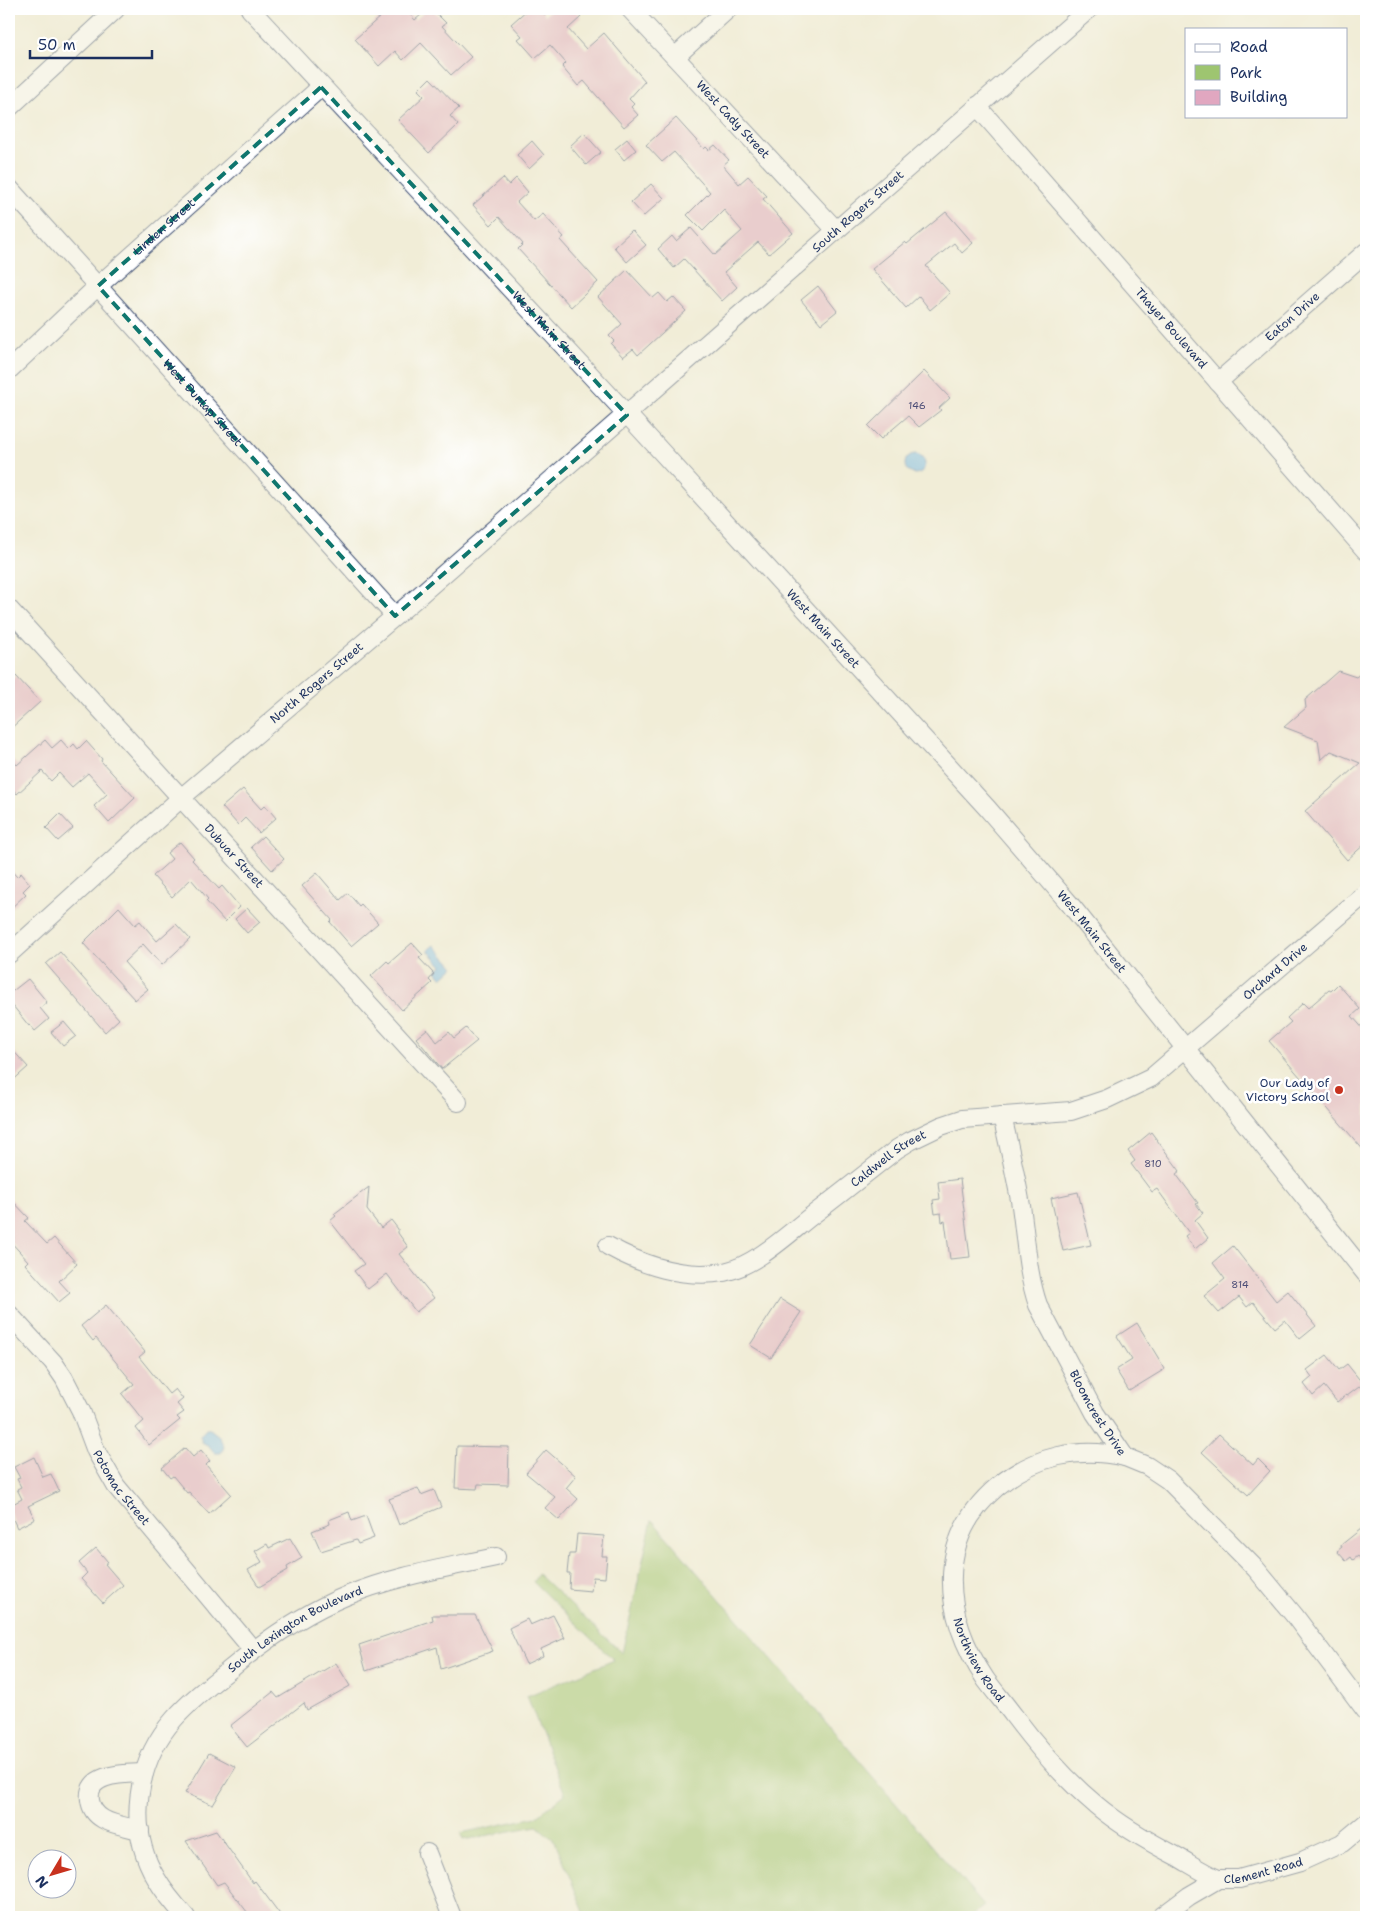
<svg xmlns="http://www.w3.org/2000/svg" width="1375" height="1926" viewBox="0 0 1375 1926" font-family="'Shantell Sans',sans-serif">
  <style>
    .green { fill: #9ec570; stroke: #5c7a67 }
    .water { fill: #75b9eb; stroke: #4874a4 }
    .building { fill: #e1a7c0 }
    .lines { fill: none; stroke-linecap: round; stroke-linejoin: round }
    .minor-casing { stroke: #3b4c70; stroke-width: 20 }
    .minor { stroke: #fff; stroke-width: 18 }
    .marked { fill: none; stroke: #0f766e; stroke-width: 4; stroke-dasharray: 10 6; stroke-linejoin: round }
    .poi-dot { fill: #c8321e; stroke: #fff; stroke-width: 2 }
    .labels { text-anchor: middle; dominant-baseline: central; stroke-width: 5; stroke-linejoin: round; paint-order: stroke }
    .number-label { font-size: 10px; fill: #4c4d76 }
    .street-label { font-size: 12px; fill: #1b2f5e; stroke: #fff }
    .poi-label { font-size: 12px; fill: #1b2f5e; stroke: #fff; text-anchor: end }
  </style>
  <rect width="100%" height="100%" fill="#fff"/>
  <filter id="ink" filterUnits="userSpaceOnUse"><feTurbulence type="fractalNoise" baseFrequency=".02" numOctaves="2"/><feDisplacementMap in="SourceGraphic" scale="10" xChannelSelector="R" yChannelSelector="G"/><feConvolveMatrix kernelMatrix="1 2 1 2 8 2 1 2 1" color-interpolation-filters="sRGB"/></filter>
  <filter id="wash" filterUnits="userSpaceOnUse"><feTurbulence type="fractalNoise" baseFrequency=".0096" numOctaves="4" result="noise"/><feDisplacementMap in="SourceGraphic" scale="20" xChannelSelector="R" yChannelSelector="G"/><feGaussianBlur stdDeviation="1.12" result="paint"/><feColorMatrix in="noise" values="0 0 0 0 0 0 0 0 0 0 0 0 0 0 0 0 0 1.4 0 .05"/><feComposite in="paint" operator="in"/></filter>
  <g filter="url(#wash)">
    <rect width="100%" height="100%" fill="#f1edd7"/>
    <!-- green -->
    <path class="green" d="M652 1520 984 1906 970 1917H586L555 1841 537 1826 463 1840 461 1833 536 1817 565 1794 527 1696 614 1660 533 1582 538 1574 622 1653Z"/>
    <!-- water -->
    <path class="water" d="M905 464a10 10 0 1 1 20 0a10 10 0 1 1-20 0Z
      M434 945 454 967 442 978 436 971 442 966 428 950Z
      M206 1429H210L219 1436 224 1447 221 1453H215L209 1446 202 1442 200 1436Z"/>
    <g id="blocks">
      <!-- building -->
      <path class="building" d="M389 9H405L415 20 428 9H432L446 23 442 26 471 57 451 75 421 43 403 60 395 51 379 66 355 39Z
        M528 9H540L545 15 552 9H574L581 17 568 29 586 49 604 33 645 81 629 99 634 104 631 107 638 115 624 127 584 81 578 86 562 67 566 63 550 45 535 58 518 39 522 36 511 24Z
        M430 78 459 108 450 116 458 125 429 153 398 120 424 96 418 90Z
        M676 118 704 149 706 147 709 150 715 145 729 160 723 165 739 184 748 176 767 196 763 199 793 233 769 254 758 242 724 272 737 287 722 301 684 259 674 268 658 249 672 236 676 241 691 228 715 255 742 231 724 210 703 231 687 215 710 192 674 152 662 162 646 145Z
        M584 133 601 152 586 165 570 146Z
        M627 139 636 150 624 160 615 149Z
        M532 141 544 155 529 169 517 155Z
        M503 178 509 185 516 178 528 192 517 202 534 221 543 214 564 237 560 240 598 282 571 307 518 249 523 244 499 217 491 225 473 205Z
        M651 184 664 198 644 216 631 202Z
        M946 212 973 243 962 253 954 243 926 266 950 293 930 310 919 296 906 308 872 269 905 242 907 244Z
        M632 230 646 245 627 262 614 247Z
        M627 270 653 298 659 293 667 302 673 297 686 311 638 355 633 349 623 357 611 344 614 341 609 336 622 324 598 297Z
        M818 286 837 311 821 324 801 300Z
        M924 371 950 398 939 408 941 410 919 427 908 416 881 439 868 426Z
        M1366 669V843L1347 860 1305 811 1360 763 1331 751 1321 760 1318 740 1284 727 1306 708 1305 700 1338 671 1356 677Z
        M16 676 40 702 9 730V682Z
        M45 740 52 748 61 740 69 749 74 744 78 749 86 741 102 759 101 761 135 798 109 823 94 806 107 794 88 773 72 787 59 773 51 781 42 771 17 794 9 785V756L17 765Z
        M243 789 261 809 265 805 276 818 259 833 245 818 238 825 222 807Z
        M60 814 73 828 58 841 46 828Z
        M263 836 284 859 272 870 251 847Z
        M180 842 194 858 192 860 219 889 222 886 240 907 225 922 206 901 208 899 191 879 172 897 153 876 172 859 167 853Z
        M9 868 17 877 21 873 30 884 23 891 26 894 9 910Z
        M317 873 340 900 348 893 359 906 361 904 378 923 351 946 330 922 332 920 302 886Z
        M119 907 135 925 140 921 157 941 176 924 190 939 162 965 143 944 124 962 148 989 135 1000 83 943Z
        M247 908 260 922 247 933 235 919Z
        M412 943 423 955 419 958 434 974 429 980 432 983 402 1010 371 976 387 961 389 963Z
        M60 952 119 1019 105 1032 46 964Z
        M28 979 47 1002 40 1008 49 1019 35 1031 30 1025 29 1026 9 1001V994Z
        M1338 984 1360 1009 1352 1016 1366 1032V1153L1269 1041 1291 1022 1287 1018 1303 1003 1308 1008 1329 990 1331 991Z
        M64 1022 76 1036 63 1046 51 1032Z
        M466 1028 477 1041 442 1069 416 1038 427 1029 437 1042 449 1032 454 1038Z
        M9 1046 28 1067 9 1084Z
        M1151 1132 1180 1171 1176 1174 1198 1203 1196 1204 1203 1213 1195 1220 1208 1238 1195 1249 1185 1236 1189 1233 1157 1189 1152 1192 1131 1164 1135 1161 1128 1151Z
        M960 1179 970 1257 950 1259 945 1221 942 1222 941 1213 935 1214 933 1200 940 1199 938 1182Z
        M369 1187 367 1210 381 1228 391 1220 398 1229V1233L408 1247 399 1254 434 1298 416 1312 387 1274 368 1289 354 1271 364 1264 330 1221 336 1216 334 1214Z
        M1078 1192 1091 1245 1063 1251 1051 1198Z
        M9 1197 29 1218 25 1221 47 1244 54 1238 77 1264 59 1281 70 1293 59 1302 25 1264 28 1261 9 1240Z
        M1233 1246 1276 1301 1288 1291 1316 1326 1300 1339 1285 1320 1275 1328 1253 1302 1247 1307 1239 1297 1219 1313 1204 1296 1225 1279 1213 1263Z
        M780 1299 801 1312 771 1358 750 1345Z
        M106 1305 145 1352 139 1357 169 1394 175 1389 183 1399 177 1404 184 1412 177 1417 180 1420 149 1445 136 1428 144 1421 122 1394 134 1384 96 1338 93 1341 81 1326Z
        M1137 1323 1165 1369 1129 1391 1116 1370 1132 1360 1117 1336Z
        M1327 1355 1339 1370 1347 1364 1363 1384 1347 1396 1346 1395 1337 1402 1324 1386 1313 1396 1304 1384 1312 1377 1307 1370Z
        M1219 1434 1253 1465 1258 1459 1270 1471 1248 1495 1202 1452Z
        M457 1446 509 1447 508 1485 478 1484 477 1489 455 1488Z
        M185 1448 193 1457 201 1450 210 1461 206 1465 231 1494 209 1514 189 1492 187 1493 173 1476 170 1478 162 1468Z
        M546 1450 576 1476 566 1488 578 1499 559 1520 545 1508 555 1497 526 1473Z
        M34 1457 43 1477 51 1474 59 1491 28 1506 35 1519 17 1528 9 1510V1506L22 1499 17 1489 21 1487 17 1479 20 1478 14 1467Z
        M418 1488 421 1495 434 1490 441 1507 399 1525 389 1499Z
        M349 1512 352 1521 366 1516 374 1538 358 1544 356 1540 321 1551 312 1531 330 1524 329 1520Z
        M1366 1525V1565L1358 1556 1353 1560 1351 1557 1346 1561 1337 1551 1342 1547 1341 1545Z
        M577 1534 604 1536 602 1556H607L605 1578 593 1577 591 1591 569 1589 570 1573H567L569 1554H575Z
        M290 1538 302 1558 287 1567 288 1570 259 1587 248 1570 262 1562 255 1551 267 1544 269 1548Z
        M96 1548 108 1562 105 1564 123 1585 103 1603 81 1579 87 1573 79 1563Z
        M432 1615H475L493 1651 441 1669 437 1647 366 1671 359 1645 433 1620Z
        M553 1615 565 1638 541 1649 543 1656 526 1664 509 1628 527 1619 530 1625Z
        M336 1663 350 1686 307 1710 304 1703 247 1747 230 1726 273 1692 278 1698Z
        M209 1753 236 1767 213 1805 185 1793Z
        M216 1831 253 1883 255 1881 282 1917H251L224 1882 217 1885 186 1841Z"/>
    </g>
  </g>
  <g filter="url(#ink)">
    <use href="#blocks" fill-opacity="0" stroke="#3b4c70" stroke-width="1"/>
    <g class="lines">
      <!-- minor casing -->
      <g class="minor-casing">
        <g id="minor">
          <path id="s1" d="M250 9 636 424 988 809 1069 903 1366 1274"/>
          <path id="s2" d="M630 9 836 230"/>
          <path d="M675 57 728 9"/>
          <path id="s3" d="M977 106 1366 551"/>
          <path d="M9 108 116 9"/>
          <path id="s4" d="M9 188 395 616"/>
          <path id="s5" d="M9 370 98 286 321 87"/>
          <path id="s6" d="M1218 382 1366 252"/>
          <path id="s7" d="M9 609 458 1102"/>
          <path id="s8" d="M9 954 181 798 413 601 1089 9"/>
          <path id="s9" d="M1002 1116C1009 1146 1016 1176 1021 1206 1026 1240 1027 1273 1038 1305L1095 1413 1125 1457 1147 1466 1168 1480 1256 1569 1294 1615 1366 1711"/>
          <path id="s10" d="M608 1246C642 1265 684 1279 724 1272 754 1266 786 1236 810 1217 839 1195 868 1172 897 1149L910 1141 941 1126 962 1119 1071 1111 1107 1099 1151 1078 1366 893"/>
          <path id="s11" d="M9 1314 53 1362 64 1378 81 1411 96 1451 116 1486 253 1650"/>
          <path id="s12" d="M1125 1457C1079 1446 1035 1456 998 1486 934 1540 943 1615 986 1680 995 1692 1005 1704 1014 1716 1038 1748 1065 1779 1096 1805 1121 1826 1149 1842 1178 1857 1192 1865 1204 1873 1218 1879"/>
          <path d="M140 1830C128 1827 113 1825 103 1819 96 1815 91 1808 90 1800 86 1772 126 1774 144 1773"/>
          <path d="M427 1853 452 1917"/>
          <path id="s13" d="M186 1917C175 1905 164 1892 156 1878 126 1828 136 1762 174 1719 190 1701 209 1686 228 1671 264 1641 302 1614 346 1596 394 1576 446 1568 496 1557"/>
          <path id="s14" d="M1161 1917 1189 1896 1218 1879H1239L1300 1862 1342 1843 1366 1823"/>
        </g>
      </g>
      <!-- minor -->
      <use href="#minor" class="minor"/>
    </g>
  </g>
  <!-- marked area -->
  <path d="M0 0H1375V1926H0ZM321 87 627 415 395 616 98 286Z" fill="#f1edd7" fill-opacity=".55" fill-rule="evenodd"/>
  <path class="marked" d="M321 87 627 415 395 616 98 286Z"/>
  <!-- markers -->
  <circle class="poi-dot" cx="1339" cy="1090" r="5"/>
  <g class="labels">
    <!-- number labels -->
    <g class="number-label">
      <text x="917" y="405">146</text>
      <text x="1153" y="1163">810</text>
      <text x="1240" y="1284">814</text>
    </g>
    <!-- street labels -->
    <g class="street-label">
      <text stroke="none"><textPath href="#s2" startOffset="151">West Cady Street</textPath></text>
      <text stroke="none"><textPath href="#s8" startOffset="1128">South Rogers Street</textPath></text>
      <text stroke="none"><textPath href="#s5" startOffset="211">Linden Street</textPath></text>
      <text stroke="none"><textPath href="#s6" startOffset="99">Eaton Drive</textPath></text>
      <text stroke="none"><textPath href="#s3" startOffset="295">Thayer Boulevard</textPath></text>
      <text stroke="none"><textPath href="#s1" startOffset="439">West Main Street</textPath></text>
      <text stroke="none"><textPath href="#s4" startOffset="289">West Dunlap Street</textPath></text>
      <text stroke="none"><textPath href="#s1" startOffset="844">West Main Street</textPath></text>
      <text stroke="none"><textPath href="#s8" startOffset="410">North Rogers Street</textPath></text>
      <text stroke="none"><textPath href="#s7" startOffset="334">Dubuar Street</textPath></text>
      <text stroke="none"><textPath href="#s1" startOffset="1249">West Main Street</textPath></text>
      <text stroke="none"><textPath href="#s10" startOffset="766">Orchard Drive</textPath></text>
      <text stroke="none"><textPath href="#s10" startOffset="322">Caldwell Street</textPath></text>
      <text stroke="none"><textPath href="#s9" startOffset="316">Bloomcrest Drive</textPath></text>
      <text stroke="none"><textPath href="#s11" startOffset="209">Potomac Street</textPath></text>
      <text stroke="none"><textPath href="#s13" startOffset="372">South Lexington Boulevard</textPath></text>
      <text stroke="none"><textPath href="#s12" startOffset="329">Northview Road</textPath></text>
      <text stroke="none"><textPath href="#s14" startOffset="115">Clement Road</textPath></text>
    </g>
    <!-- poi labels -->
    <g class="poi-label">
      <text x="1329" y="1083">Our Lady of<tspan x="1329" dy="14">Victory School</tspan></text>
    </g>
  </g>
  <!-- margin -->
  <rect width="1375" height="1926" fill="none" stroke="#fff" stroke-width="30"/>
  <!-- legend -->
  <rect x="1185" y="28" width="162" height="90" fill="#ffffff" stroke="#a4acbf"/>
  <rect x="1195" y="44" width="25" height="8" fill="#ffffff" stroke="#a4acbf"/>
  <text x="1230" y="52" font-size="15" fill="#1b2f5e">Road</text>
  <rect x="1195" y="65" width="25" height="15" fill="#9ec570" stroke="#a4acbf"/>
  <text x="1230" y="78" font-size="15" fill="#1b2f5e">Park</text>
  <rect x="1195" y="90" width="25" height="15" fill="#e1a7c0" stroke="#a4acbf"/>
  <text x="1230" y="102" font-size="15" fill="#1b2f5e">Building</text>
  <!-- north arrow -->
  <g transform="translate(52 1874) rotate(232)"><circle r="24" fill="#ffffff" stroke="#a4acbf"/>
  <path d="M0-4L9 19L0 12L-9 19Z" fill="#c8321e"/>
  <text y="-8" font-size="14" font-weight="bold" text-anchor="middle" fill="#1b2f5e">N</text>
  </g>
  <!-- scale -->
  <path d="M30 50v8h122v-8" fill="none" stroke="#1b2f5e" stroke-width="2.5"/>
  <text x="38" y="50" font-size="15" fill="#1b2f5e" stroke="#ffffff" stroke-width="4" paint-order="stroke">50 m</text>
</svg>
